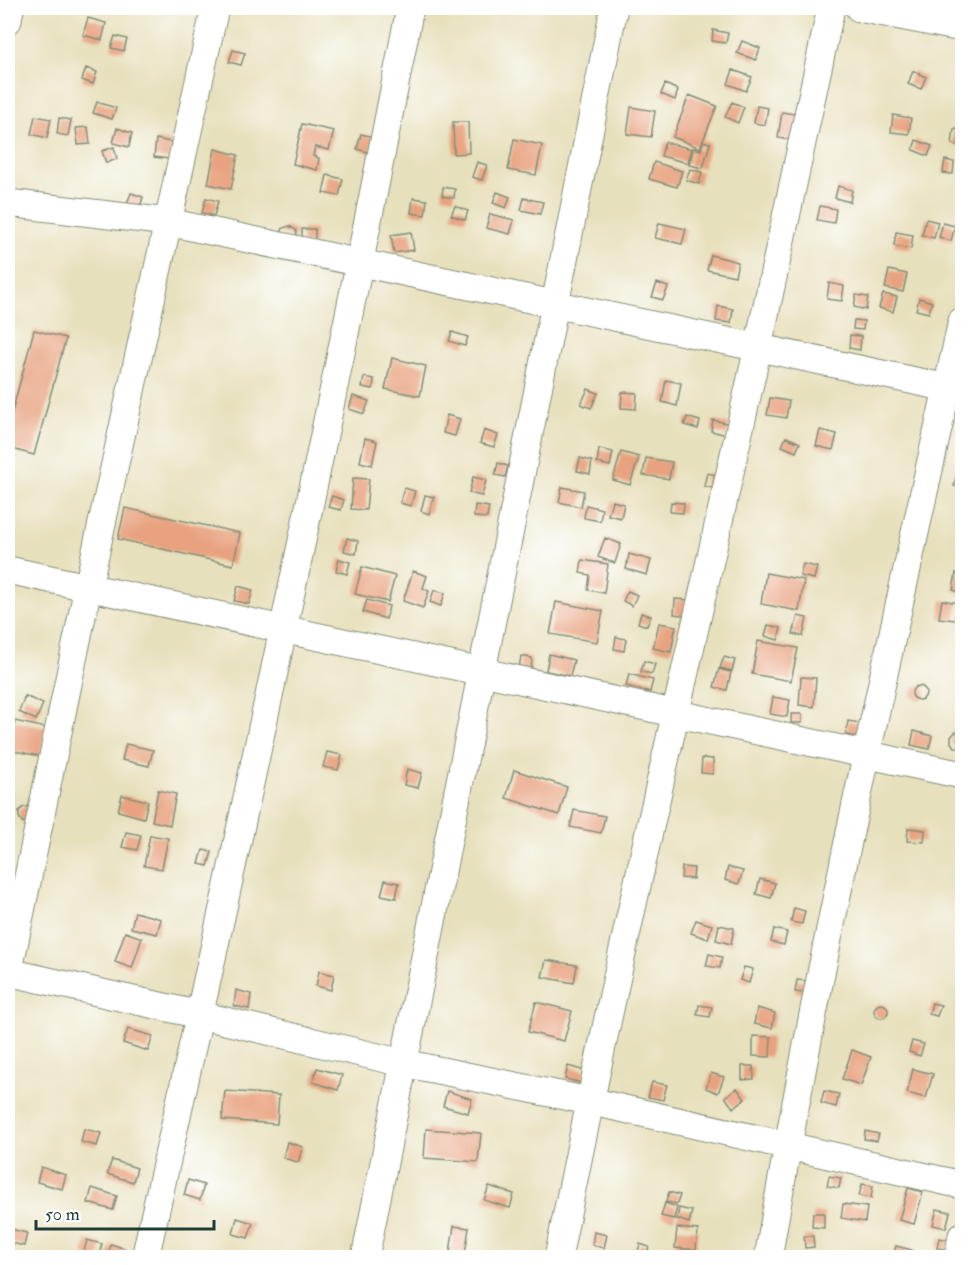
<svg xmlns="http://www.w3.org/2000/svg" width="970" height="1265" viewBox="0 0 970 1265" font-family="'IM FELL Double Pica',serif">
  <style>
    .building { fill: #e8a27f }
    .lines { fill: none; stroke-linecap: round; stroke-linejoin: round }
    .minor-casing { stroke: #838e78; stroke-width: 29 }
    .minor { stroke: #fff; stroke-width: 27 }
  </style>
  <rect width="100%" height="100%" fill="#fff"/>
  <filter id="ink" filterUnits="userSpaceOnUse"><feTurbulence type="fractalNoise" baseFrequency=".0167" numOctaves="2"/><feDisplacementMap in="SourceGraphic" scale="12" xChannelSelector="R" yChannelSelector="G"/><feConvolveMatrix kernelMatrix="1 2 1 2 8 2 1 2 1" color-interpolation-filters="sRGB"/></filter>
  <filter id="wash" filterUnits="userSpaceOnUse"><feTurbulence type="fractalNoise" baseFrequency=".008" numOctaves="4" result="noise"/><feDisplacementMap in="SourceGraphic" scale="24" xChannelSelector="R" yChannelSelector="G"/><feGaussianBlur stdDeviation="1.35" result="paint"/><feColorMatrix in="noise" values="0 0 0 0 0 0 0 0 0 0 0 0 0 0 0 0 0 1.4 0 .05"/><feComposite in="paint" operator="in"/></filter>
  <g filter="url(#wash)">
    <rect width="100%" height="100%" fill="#e7e0bc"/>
    <g id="blocks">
      <!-- building -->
      <path class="building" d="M88 18 106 23 102 40 83 35Z
        M713 30 728 33 726 43 712 41Z
        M115 36 127 39 124 51 111 48Z
        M742 41 760 48 756 60 737 53Z
        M233 50 245 53 241 65 229 62Z
        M86 68 97 72 93 84 82 80Z
        M733 70 752 77 746 91 728 84Z
        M913 71 926 77 921 89 908 84Z
        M665 84 678 90 675 100 661 94Z
        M689 95 717 106 700 148 673 137Z
        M97 102 116 108 112 119 93 113Z
        M732 102 744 107 738 123 725 117Z
        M757 106 768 108 765 125 754 123Z
        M631 107 655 111 651 137 627 134Z
        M782 112 801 115 797 141 778 138Z
        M893 115 911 118 909 134 891 132Z
        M35 116 51 119 47 138 31 134Z
        M59 118 71 120 68 136 57 134Z
        M453 122H468L469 153 454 154Z
        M302 124 334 131 329 150 315 147 313 156 319 158 317 170 293 164Z
        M88 127 90 144 78 145 76 128Z
        M117 128 132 133 129 147 113 143Z
        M954 129 962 130V146L952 144Z
        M361 134 374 137 370 153 357 149Z
        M156 139 171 142 169 159 154 157Z
        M514 139 542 145 536 175 508 170Z
        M916 140 932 146 928 156 913 150Z
        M703 141 710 143 703 168 689 165 693 148 701 150Z
        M665 142 692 149 688 163 661 156Z
        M114 147 117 159 106 163 102 151Z
        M215 149 238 155 231 189 208 184Z
        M945 160 954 162 953 174 943 173Z
        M477 162 487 165 482 180 472 177Z
        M654 162 682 171 677 187 649 179Z
        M690 169 702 172 699 184 686 180Z
        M327 175 343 179 339 196 323 193Z
        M838 186 852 190 850 202 835 198Z
        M443 187 455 189 454 198 442 196Z
        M497 192 510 197 506 208 493 203Z
        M131 193 143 197 139 211 126 206Z
        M206 198 218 201 214 216 202 213Z
        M413 198 427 200 425 215 411 213Z
        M524 198 543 202 540 214 521 210Z
        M455 206 468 211 465 220 451 215Z
        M820 206 836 209 834 223 817 220Z
        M490 214 514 220 510 234 486 228Z
        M926 219 938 222 934 238 922 235Z
        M659 223 686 229 682 244 655 238Z
        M943 223 955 226 951 241 939 237Z
        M289 226 296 230 297 237 281 233 283 228Z
        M302 229H315V244H302Z
        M411 232 414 250 394 253 391 235Z
        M896 232 913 235 911 249 894 246Z
        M711 255 738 262 735 276 707 270Z
        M889 270 907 274 903 292 885 288Z
        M657 283 668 287 663 300 652 297Z
        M829 283 844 286 842 301 827 299Z
        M883 294 897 297 893 312 879 308Z
        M856 295 868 297 866 310 854 307Z
        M919 298 932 302 929 313 916 310Z
        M718 306 733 309 731 323 716 321Z
        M854 320 864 321 863 330 853 329Z
        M34 330 66 338 34 455 8 448V427Z
        M452 332 468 337 465 346 449 341Z
        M850 335 861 336 860 350 849 348Z
        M392 358 426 366 420 396 385 389Z
        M364 377 374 379 373 389 362 387Z
        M666 380 681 383 677 406 662 402Z
        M588 389 598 393 591 408 581 404Z
        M622 392 637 393 636 409 621 408Z
        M353 396 369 401 364 414 349 409Z
        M770 398 789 401 786 418 767 415Z
        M447 415 460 419 455 436 443 433Z
        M687 417 700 421 698 429 684 425Z
        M713 420 730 424 727 435 711 431Z
        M484 430 498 435 494 447 480 443Z
        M820 430 837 434 833 450 816 446Z
        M786 437 800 443 796 452 782 446Z
        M365 438 377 441 372 465 360 462Z
        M599 449 613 452 610 466 597 463Z
        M621 452 639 457 630 485 613 480Z
        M580 458 592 461 590 474 577 471Z
        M646 458 672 462 669 479 643 475Z
        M498 463 508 466 505 477 495 475Z
        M957 472 962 473V488L954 486Z
        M707 473 721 476 718 489 704 486Z
        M473 477 486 480 482 496 469 493Z
        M353 478 369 479 366 510 351 509Z
        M562 487 584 491 581 507 559 502Z
        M404 488 415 491 411 506 400 503Z
        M425 495 434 497 429 514 421 511Z
        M332 496 344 500 341 510 328 507Z
        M612 501 624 504 621 518 608 515Z
        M671 502 684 503 683 513 670 512Z
        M475 505 489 507 487 518 474 517Z
        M586 505 602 509 600 521 584 518Z
        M125 508 240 533 233 565 118 539Z
        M347 538 358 541 356 554 344 551Z
        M605 538 621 544 615 563 598 557Z
        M629 554 651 560 647 575 626 569Z
        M339 559 350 562 347 574 336 571Z
        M582 560 608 564 604 593 588 590 590 575 580 573Z
        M803 564 817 567 814 579 800 576Z
        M362 567 395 576 388 602 355 594Z
        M413 571 427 576 423 588 429 591 423 608 403 601Z
        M766 573 804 580 799 611 761 604Z
        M956 573 962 575V593L953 590Z
        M238 586 253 590 249 604 234 601Z
        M434 590 445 593 441 606 430 602Z
        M628 591 637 595 632 606 623 601Z
        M675 599 689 600 688 616 674 614Z
        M367 600 389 606 386 619 363 612Z
        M942 600 958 603 955 620 939 618Z
        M556 602 603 611 597 642 550 634Z
        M641 613 651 616 647 626 638 623Z
        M798 616 807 618 803 636 793 634Z
        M659 623 676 626 671 652 653 648Z
        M768 625 781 628 778 640 765 636Z
        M616 637 626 639 624 651 614 649Z
        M758 641 798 648 791 681 752 674Z
        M549 654 574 660 570 676 546 671Z
        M521 656 532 658 531 671 519 669Z
        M724 657 735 660 732 671 720 668Z
        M644 661 655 664 652 674 641 672Z
        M719 669 731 672 727 690 714 687Z
        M629 674 653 680 650 692 626 686Z
        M801 677 816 678 814 707 799 705Z
        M912 693a7 7 0 1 1 14 0a7 7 0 1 1-14 0Z
        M25 696 43 704 36 720 19 712Z
        M773 697 790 700 787 717 770 714Z
        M791 714H802V723H791Z
        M15 721 46 728 40 756 9 750Z
        M848 721 860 723 858 737 846 735Z
        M914 731 932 736 929 749 911 745Z
        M955 732 962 733 961 747H955L951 743V737Z
        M126 744 153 750 149 766 122 760Z
        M327 752 342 755 338 770 323 767Z
        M702 758 713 759V774L701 773Z
        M407 769 422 773 418 788 404 785Z
        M514 770 567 787 559 815 506 798Z
        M158 790 176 794 170 825 152 821Z
        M122 795 148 801 144 818 118 811Z
        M24 807H29V823L22 822 19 817V811Z
        M574 810 605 816 601 833 570 827Z
        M908 828 925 830 924 842 907 841Z
        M126 832 141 835 137 850 122 847Z
        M150 835 168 838 162 869 144 866Z
        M203 850 212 852 208 866 199 864Z
        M682 867 694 868 693 879 681 878Z
        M728 867 743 871 739 884 725 880Z
        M760 879 775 883 771 898 756 894Z
        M385 880 399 883 396 898 381 895Z
        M794 908 805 911 802 924 791 922Z
        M135 912 161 919 157 934 131 928Z
        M696 920 712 925 708 939 691 933Z
        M719 925 734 928 731 944 716 940Z
        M774 929 787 932 784 945 771 942Z
        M125 932 142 938 132 968 115 962Z
        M709 954 722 957 720 968 706 966Z
        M546 960 577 965 574 983 542 977Z
        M744 967 753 969 749 983 740 980Z
        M319 971 334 975 331 990 316 986Z
        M797 980 806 981 804 993 795 992Z
        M236 990 251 994 249 1009 234 1006Z
        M536 1002 572 1011 564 1041 528 1032Z
        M932 1003 941 1005 937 1016 929 1014Z
        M874 1011a7 7 0 1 1 14 0a7 7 0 1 1-14 0Z
        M699 1005 712 1007 710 1017 697 1015Z
        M757 1008 775 1013 772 1028 754 1024Z
        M128 1029 153 1036 148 1051 123 1043Z
        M753 1036 771 1037 770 1057 753 1056Z
        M912 1041 924 1044 920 1056 909 1052Z
        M852 1050 871 1057 861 1085 842 1079Z
        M568 1066 585 1071 582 1083 565 1079Z
        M742 1066H753L754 1079 742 1080Z
        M317 1068 342 1075 338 1090 313 1082Z
        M913 1069 933 1074 926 1098 907 1093Z
        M711 1073 724 1077 718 1093 706 1088Z
        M652 1082 667 1085 663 1100 648 1097Z
        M737 1088 745 1099 733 1108 725 1097Z
        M225 1091 279 1095 277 1124 222 1120Z
        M447 1091 472 1099 468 1113 443 1106Z
        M824 1091 839 1094 836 1107 821 1103Z
        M84 1129 101 1133 97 1146 81 1142Z
        M426 1129 481 1133 478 1162 424 1158Z
        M865 1131 879 1134 877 1141 864 1139Z
        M287 1142 303 1147 298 1162 283 1158Z
        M112 1160 137 1168 133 1182 107 1174Z
        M41 1167 66 1175 62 1189 37 1182Z
        M829 1176 841 1178 839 1188 827 1186Z
        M188 1180 204 1185 200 1200 184 1195Z
        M862 1184 873 1186 871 1198 859 1196Z
        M489 1186 514 1194 510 1208 484 1200Z
        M92 1188 117 1196 113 1210 88 1203Z
        M908 1188 923 1192 914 1224 899 1220Z
        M669 1192 680 1195 677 1204 666 1202Z
        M665 1203 677 1207 674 1219 661 1216Z
        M843 1204 867 1207 865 1222 841 1218Z
        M679 1208 692 1211 689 1223 677 1219Z
        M937 1209 950 1212 946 1228 933 1225Z
        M813 1213H824V1228L812 1227Z
        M237 1218 253 1223 248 1238 233 1234Z
        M454 1226 469 1228 465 1254 450 1252Z
        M677 1228 698 1230 696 1250 675 1248Z
        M10 1229 27 1233 24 1246 8 1242Z
        M594 1232 607 1235 604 1248 592 1245Z
        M804 1236H813L814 1247 805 1248Z
        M939 1238 950 1240 948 1250 937 1248Z
        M87 1240 102 1244 99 1258H91L83 1255Z
        M111 1244 126 1249 124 1258H107Z
        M640 1244 649 1247 646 1258H636Z
        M896 1246 912 1250 910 1258H893Z"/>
    </g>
  </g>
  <g filter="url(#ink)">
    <use href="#blocks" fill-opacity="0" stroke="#838e78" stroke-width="1.5"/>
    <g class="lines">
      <!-- minor casing -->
      <g class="minor-casing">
        <path id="minor" d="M859 8 962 28
          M8 20 10 8
          M8 203 168 222 962 391
          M8 570 962 775
          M8 972 200 1015 403 1063 589 1101 962 1185
          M8 974 88 587 215 8
          M145 1258C239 842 329 426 410 8
          M365 1258 614 8
          M558 1258C619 953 691 650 758 347 783 234 807 121 831 8
          M768 1258C822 943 893 632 962 321
          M958 1258 962 1236"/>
      </g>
      <!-- minor -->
      <use href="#minor" class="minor"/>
    </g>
  </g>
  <!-- margin -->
  <rect width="970" height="1265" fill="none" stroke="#fff" stroke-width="30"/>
  <!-- scale -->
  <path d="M36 1220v9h178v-9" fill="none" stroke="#1f3d34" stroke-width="3"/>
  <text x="45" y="1220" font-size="18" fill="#1f3d34" stroke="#ffffff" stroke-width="4.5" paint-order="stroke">50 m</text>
</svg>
